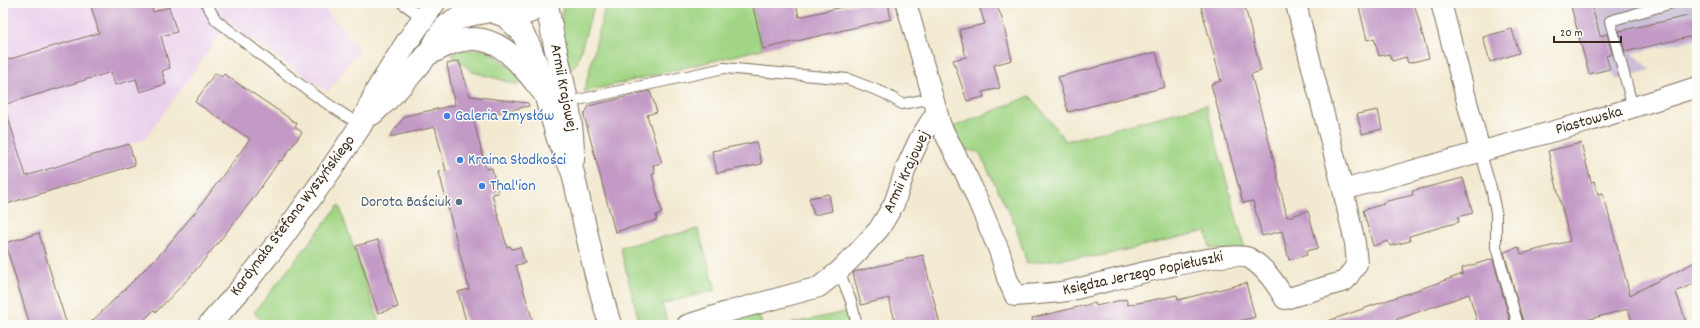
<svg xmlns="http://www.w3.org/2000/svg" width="1700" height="328" viewBox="0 0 1700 328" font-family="Dekko,sans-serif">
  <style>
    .built { fill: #ead1ec }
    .industrial { fill: #cabfd6 }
    .green { fill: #a1d585; stroke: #6e8052 }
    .building { fill: #c39ac6 }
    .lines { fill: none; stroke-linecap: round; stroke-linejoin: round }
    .service-casing { stroke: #7b6d5c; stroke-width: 12 }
    .minor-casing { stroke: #7b6d5c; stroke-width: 22 }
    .tertiary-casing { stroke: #7b6d5c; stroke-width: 24 }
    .primary-casing { stroke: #7b6d5c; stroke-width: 24 }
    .service { stroke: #fff; stroke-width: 10 }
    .minor { stroke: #fff; stroke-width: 20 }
    .tertiary { stroke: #fff; stroke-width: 22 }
    .primary { stroke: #fff; stroke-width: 22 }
    .shop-dot { fill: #3f7fe0; stroke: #fdfcf7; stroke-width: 1.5 }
    .service-dot { fill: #5c6f8a; stroke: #fdfcf7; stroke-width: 1.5 }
    .labels { text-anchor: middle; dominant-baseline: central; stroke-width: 3; stroke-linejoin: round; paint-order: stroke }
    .street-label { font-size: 16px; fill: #3b2a1e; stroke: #fdfcf7 }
    .shop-label { font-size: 16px; fill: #366cbe; stroke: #fdfcf7; text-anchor: start }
    .service-label { font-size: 16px; fill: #4e5e75; stroke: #fdfcf7; text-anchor: end }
  </style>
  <rect width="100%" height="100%" fill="#fdfcf7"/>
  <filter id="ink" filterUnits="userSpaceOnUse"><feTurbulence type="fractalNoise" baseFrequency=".025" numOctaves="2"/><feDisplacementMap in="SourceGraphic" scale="8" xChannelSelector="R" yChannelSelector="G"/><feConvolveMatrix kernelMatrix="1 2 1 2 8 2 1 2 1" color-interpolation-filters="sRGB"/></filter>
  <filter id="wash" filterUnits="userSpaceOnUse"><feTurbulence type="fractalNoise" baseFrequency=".012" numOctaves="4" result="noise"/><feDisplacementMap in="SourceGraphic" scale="16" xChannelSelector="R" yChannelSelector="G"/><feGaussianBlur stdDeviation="0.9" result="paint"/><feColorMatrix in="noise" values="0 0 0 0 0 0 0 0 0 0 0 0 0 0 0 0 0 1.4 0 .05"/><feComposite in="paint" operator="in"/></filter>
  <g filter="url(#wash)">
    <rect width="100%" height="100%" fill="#f2e9d0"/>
    <!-- built -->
    <path class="built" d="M3 3H321L359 50 328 92 228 24 145 139 3 183Z"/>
    <!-- industrial -->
    <path class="industrial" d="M1570 3H1697V39L1633 53 1651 70 1617 79 1610 72 1590 76Z"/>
    <!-- green -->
    <path class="green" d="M564 3H595L577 63 569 72C565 49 557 26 564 3Z
      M606 3H752L762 49 584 92Z
      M461 50H487L516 72 520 82 519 85 473 72 450 54Z
      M1030 96 1066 141 1206 105 1246 253 1210 248 1206 231 1100 256 1066 258 1027 264 1015 224 979 152 962 149 951 128Z
      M339 205 380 325H266L254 313Z
      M698 229 716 290 662 304 667 321 657 325H640L620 247Z
      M758 311 762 325H726L725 323Z
      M850 311 851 325H784Z"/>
    <g id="blocks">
      <!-- building -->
      <path class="building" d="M90 3H151L153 12 169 7 177 32 161 36 170 68 162 71 166 84 140 92 136 79 115 85 111 72 3 105V61L99 33Z
        M752 3H796L799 17 859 3H888L891 19 763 49Z
        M978 3H995L1001 15 1012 60 994 65 1000 88 983 92 984 97 967 101 953 60 966 57 959 30 985 24Z
        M1200 3H1244L1261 71 1251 74 1270 145 1287 217 1308 211 1318 248 1306 251 1307 255 1289 260 1282 231 1262 236 1253 201 1243 203 1211 84 1221 81Z
        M1358 3H1414L1429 58 1408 63 1406 57 1392 61 1389 54 1379 56 1374 38 1367 40Z
        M1570 3H1591L1600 36 1607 34 1612 54 1606 56 1610 69 1589 74Z
        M1697 14V35L1625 52 1619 31Z
        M1512 29 1519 53 1490 62 1483 37Z
        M1156 52 1165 87 1068 112 1058 77Z
        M459 61 470 96 528 103 529 106 473 118 486 169 492 168 498 193 492 194 507 247 510 246 512 249 520 247 525 263 516 265 534 325H467L458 292 469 289 439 172 446 171 435 127 389 137 405 116 455 105 447 64Z
        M215 73 222 77 224 74 282 113 297 124 295 127 302 132 282 161 280 160 252 200 217 244 190 277 156 312 154 310 139 325H88L123 291 162 252 197 210 250 139 195 102Z
        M650 91 657 112 647 115 662 163 653 165 655 174H652L662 213 656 215 657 220 615 232 584 115 589 106Z
        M1378 110 1382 129 1362 134 1357 114Z
        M7 114 26 176 129 144 135 165 3 205V115Z
        M756 142 762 164 717 173 712 151Z
        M1581 143 1591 182 1594 181 1598 194 1603 193 1630 295 1697 261V282L1676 292 1687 325H1633L1628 309 1567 325H1524L1504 252 1519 247 1521 254 1570 241 1548 151Z
        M1463 178 1473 213 1458 217 1459 222 1409 236 1410 241 1390 246 1388 241 1373 246 1363 210 1384 204 1383 202 1413 195 1412 191Z
        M829 194 832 211 814 215 809 198Z
        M39 233 48 264 67 325H30L5 243Z
        M378 240 398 307 378 313 356 246Z
        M923 255 940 325H896L889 298 861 305 853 273 854 272Z
        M1493 259 1511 325H1478L1469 294 1381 325H1326L1325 322 1463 274 1462 268Z
        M1246 283 1255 317 1224 325H1033L1032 318 1095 303 1096 306 1126 299 1128 305 1177 295 1178 300Z"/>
    </g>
  </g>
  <g filter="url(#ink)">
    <use href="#blocks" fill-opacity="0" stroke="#7b6d5c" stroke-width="1"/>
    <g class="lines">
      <!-- service casing -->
      <g class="service-casing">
        <path id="service" d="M206 3 216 20C263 56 310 95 361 125
          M402 3 423 18
          M569 102 724 68 848 79 884 93 902 104 933 98
          M1633 108 1610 21 1672 3
          M1480 151 1491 188 1496 212V247L1518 325
          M839 271 851 301 857 325"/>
      </g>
      <!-- minor casing -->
      <g class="minor-casing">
        <path id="minor" d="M906 3 941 126 972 187 1000 253 1007 278 1015 296C1032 294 1050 294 1067 291 1097 285 1229 247 1249 258 1265 267 1276 284 1285 299L1345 281 1357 264 1355 243 1343 190
          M1441 3 1480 151
          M1296 4 1343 190 1587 122 1697 87
          M687 325 727 312 819 287 839 271 857 253 879 229 894 204 906 168 920 138 937 111"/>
      </g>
      <!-- tertiary casing -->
      <g class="tertiary-casing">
        <path id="tertiary" d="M428 54C438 50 449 43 459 41 499 30 523 67 544 93
          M372 114C392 96 411 76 427 55 437 43 439 29 453 21 464 15 477 14 489 11
          M209 325 240 290 281 239 330 171 361 125 377 90 407 42 434 3"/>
      </g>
      <!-- primary casing -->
      <g class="primary-casing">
        <path id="primary" d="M477 3C499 18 521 22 543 3
          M547 3C554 56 574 106 573 160
          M505 16 521 31 529 45 536 63 558 139 573 173 595 271 610 325"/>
      </g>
      <!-- service -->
      <use href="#service" class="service"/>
      <!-- minor -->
      <use href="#minor" class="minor"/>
      <!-- tertiary -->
      <use href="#tertiary" class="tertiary"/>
      <!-- primary -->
      <use href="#primary" class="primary"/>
    </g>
  </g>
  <!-- markers -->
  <g class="shop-dot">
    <circle cx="447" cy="116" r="4"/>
    <circle cx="460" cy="160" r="4"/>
    <circle cx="482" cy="186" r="4"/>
  </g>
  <circle class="service-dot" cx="459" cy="202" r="4"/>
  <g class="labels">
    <!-- street labels -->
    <g class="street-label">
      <text transform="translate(563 88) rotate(79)">Armii Krajowej</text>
      <text transform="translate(1589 121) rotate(-16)">Piastowska</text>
      <text transform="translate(907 172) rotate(-65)">Armii Krajowej</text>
      <text transform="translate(293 216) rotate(-53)">Kardynała Stefana Wyszyńskiego</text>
      <text transform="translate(1143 274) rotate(-12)">Księdza Jerzego Popiełuszki</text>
    </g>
    <!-- shop labels -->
    <g class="shop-label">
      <text x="455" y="116">Galeria Zmysłów</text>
      <text x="468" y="160">Kraina Słodkości</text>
      <text x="490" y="186">Thal'ion</text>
    </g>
    <!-- service labels -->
    <g class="service-label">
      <text x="451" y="202">Dorota Baściuk</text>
    </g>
  </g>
  <!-- margin -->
  <rect width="1700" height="328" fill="none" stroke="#fdfcf7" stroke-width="16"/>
  <!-- scale -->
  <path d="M1554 36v6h67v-6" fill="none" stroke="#3b2a1e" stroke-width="2"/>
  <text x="1560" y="36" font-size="12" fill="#3b2a1e" stroke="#fdfcf7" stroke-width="3" paint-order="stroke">20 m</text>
</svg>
